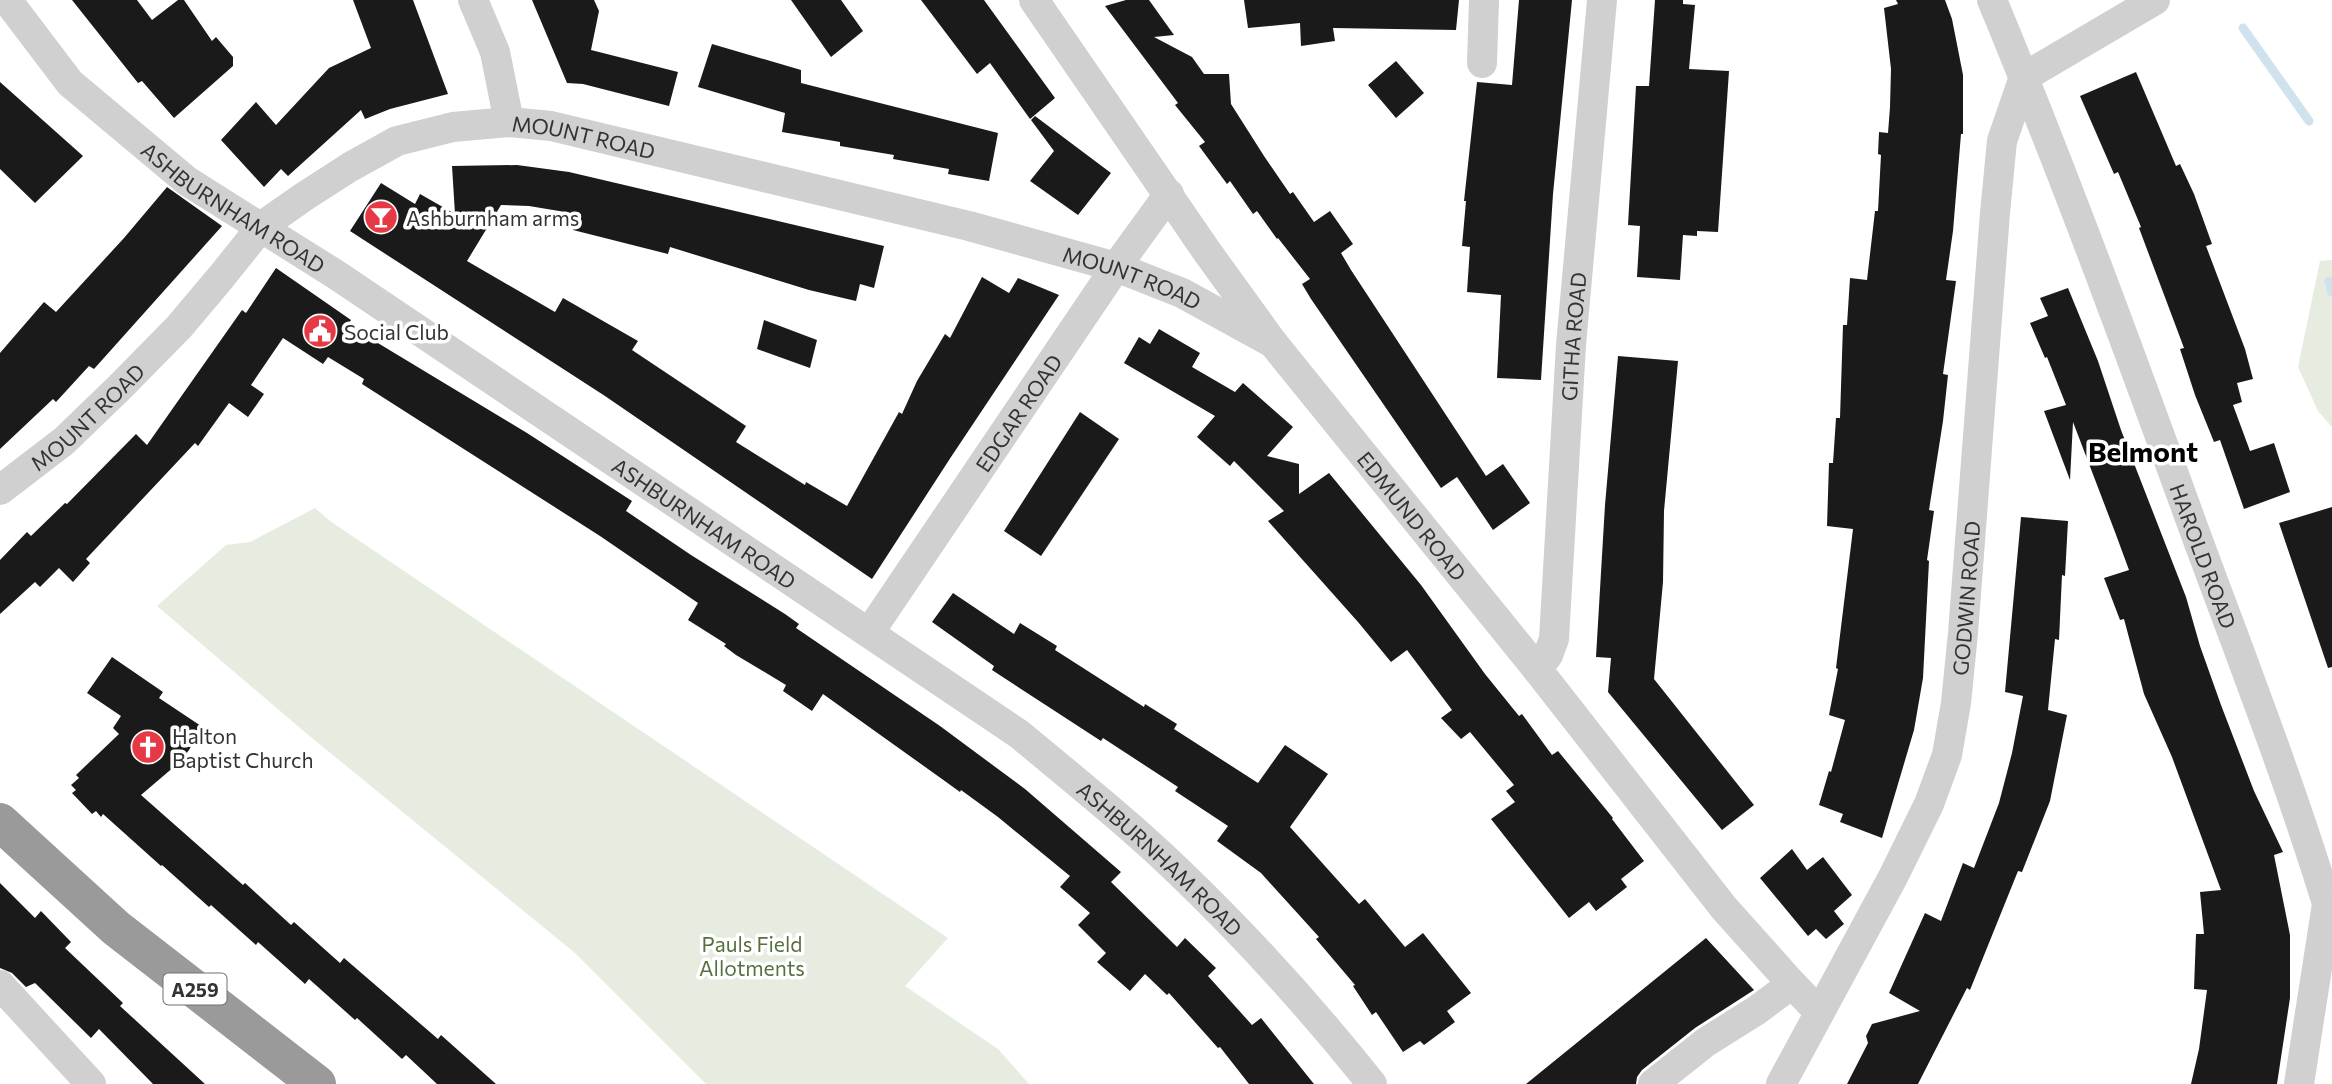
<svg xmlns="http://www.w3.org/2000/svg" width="2332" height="1084" viewBox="0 0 2332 1084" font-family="Commissioner,sans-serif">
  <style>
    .green { fill: #e6ecdf }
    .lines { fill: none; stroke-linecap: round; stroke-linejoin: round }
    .stream { stroke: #cfe2ee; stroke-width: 9 }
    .building { fill: #1a1a1a }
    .minor { stroke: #d0d0d0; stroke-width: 30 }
    .highway { stroke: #9a9a9a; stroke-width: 38 }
    .labels { text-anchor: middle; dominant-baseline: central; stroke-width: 7; stroke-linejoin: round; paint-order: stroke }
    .shield { fill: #fff; stroke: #707070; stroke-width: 2 }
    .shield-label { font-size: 19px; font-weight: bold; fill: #333 }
    .street-label { font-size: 21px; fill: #333; stroke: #fff }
    .poi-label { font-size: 21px; fill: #333; stroke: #fff; text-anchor: start }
    .park-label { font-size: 21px; fill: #56703f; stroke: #fff }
    .district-label { font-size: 28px; font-weight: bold; fill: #000; stroke: #fff }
  </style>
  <rect width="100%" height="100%" fill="#fff"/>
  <!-- green -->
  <path class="green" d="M2332 260V427L2318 411 2298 367 2320 261Z
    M315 508 330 521 948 938 905 986 998 1049 1029 1084H706L575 953 306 733 157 606 226 545 250 542Z"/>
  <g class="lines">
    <!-- stream -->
    <path class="stream" d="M2243 28 2309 121
      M2329 281 2332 292"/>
  </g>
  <!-- building -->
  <path class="building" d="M72 0H137L152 20 178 0H184L212 41 216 37 233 57V66L174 118 142 81 138 83Z
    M353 0H413L448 94 390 109 365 119 361 110 288 176 281 169 264 187 221 140 256 102 276 125 329 68 371 48Z
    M532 0H594L599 11 591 50 678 72 669 106 583 84 567 83Z
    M791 0H841L863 31 831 57Z
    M921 0H984L1055 98 1030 119 990 63 977 74Z
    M1126 0H1149L1174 35 1154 37 1192 57 1204 74H1229L1231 104 1264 156 1290 194 1293 192 1314 222 1330 211 1353 244 1341 253 1351 270 1486 476 1503 464 1530 503 1493 530 1457 477 1441 488 1311 299 1302 284 1310 279 1278 238 1277 239 1257 211 1253 214 1230 181 1227 184 1199 146 1205 142 1175 105 1178 103 1105 6Z
    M1244 0H1459L1456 30 1333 28 1335 41 1301 46 1300 23 1248 28Z
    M1519 0H1572L1553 194 1541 380 1497 378 1501 295 1467 292 1470 247 1462 246 1466 201H1464L1477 82 1512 85Z
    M1655 0H1683V4L1695 5 1689 69 1729 71 1718 232 1697 231V236L1683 235 1680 280 1637 277 1640 226 1628 225 1636 86H1649Z
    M1896 0H1945L1952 19 1963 75V134H1961L1953 231 1946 280 1956 281 1943 374 1948 375 1943 421 1929 510 1934 511 1927 560 1929 561 1923 678 1914 730 1882 838 1840 822 1843 814 1819 805 1829 771 1831 772 1845 720 1829 715 1838 669 1836 668 1853 529 1827 526 1829 463H1833L1836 418H1840L1843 325H1847L1850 278 1867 280 1875 211H1878L1881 155 1878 154 1879 132 1888 133 1890 107 1891 69 1884 8 1898 4Z
    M712 44 801 70V83L998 133 989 181 948 174 949 169 893 159 894 155 840 146V142L782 132 785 113 698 87Z
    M1396 61 1424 93 1396 118 1368 85Z
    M2136 72 2176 166 2180 164 2194 194 2212 244 2206 246 2245 349 2253 379 2237 383 2242 402 2233 405 2250 451 2274 443 2290 492 2244 509 2220 440 2214 442 2195 395 2180 349 2184 348 2139 228 2141 227 2118 172 2114 174 2080 96Z
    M0 82 83 156 35 203 0 169Z
    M1035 116 1111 173 1078 215 1030 181 1054 151 1031 120Z
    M517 165 569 172 884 246 874 288 860 284 856 301 809 290 670 247 668 254 573 230 577 214 529 206 501 205 467 261 555 312 563 298 638 341 632 350 746 426 736 442 805 485 806 482 847 506 899 412 902 414 917 381 945 334 950 338 982 277 1009 293 1018 278 1059 295 951 457 872 579 605 396 350 231 381 183 415 204 420 194 455 214 452 166Z
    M167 187 222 226 94 369 89 366 56 402 53 399 0 449V353L44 302 56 312 124 238Z
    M276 268 351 320 348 325 527 433 632 501 626 511 691 555 785 614 799 624 796 628 940 726 1025 789 1121 872 1111 882 1177 947 1185 938 1216 968 1208 976 1252 1025 1261 1018 1314 1084H1249L1220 1047 1218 1048 1169 993 1167 995 1145 974 1130 991 1097 962 1106 953 1078 925 1090 913 1060 887 1070 876 998 817 961 790 960 792 942 779 823 694 812 711 783 691 786 685 736 655 724 646 726 644 688 620 698 603 600 536 362 384 364 379 328 357 323 364 283 338 251 385 264 394 248 417 229 403 198 446 195 443 86 559 90 563 73 582 59 568 40 587 35 582 0 614V560L27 532 31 536 65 503 67 504 136 434 147 445 242 310 246 313Z
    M2068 288 2098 361 2121 430 2186 597 2200 646 2221 705 2254 791 2283 852 2274 855 2290 935V998L2277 1084H2191L2199 1049 2207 990 2194 989 2196 934H2204L2200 892 2221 890 2172 757 2144 694 2124 619 2120 620 2104 578 2129 570 2115 532 2073 422 2070 480 2044 411 2066 405 2047 357 2045 358 2030 323 2048 316 2040 298Z
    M764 320 817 340 810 368 757 349Z
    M1159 329 1200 353 1192 367 1235 392 1243 383 1293 427 1267 456 1299 464V494L1329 473 1421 585 1485 674 1519 716 1522 714 1552 755 1558 751 1613 818 1612 819 1644 861 1621 879 1627 887 1596 911 1589 902 1569 918 1491 819 1515 802 1506 791 1514 785 1470 732 1461 739 1441 718 1452 710 1407 650 1391 662 1358 622 1268 521 1284 511 1234 461 1230 466 1197 437 1215 416 1124 363 1139 337 1150 344Z
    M1618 356 1678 361 1664 511 1663 582 1654 679 1754 805 1722 830 1608 692 1611 658 1596 657 1605 505Z
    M1080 412 1119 439 1041 556 1004 531Z
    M2332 507V667L2328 668 2279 523Z
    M2021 517 2068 521 2065 576 2062 575 2059 640 2055 639 2048 710 2067 715 2050 801 2022 872 2018 871 1970 990 1967 988 1918 1084H1847L1868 1043 1866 1036 1872 1024 1920 1011 1889 993 1925 913 1941 921 1963 863 1974 868 1999 803 2012 753 2023 696 2005 692Z
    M953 593 1014 634 1020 623 1057 646 1055 650 1144 707 1145 704 1177 724 1174 729 1258 783 1285 745 1328 774 1290 827 1359 904 1365 899 1405 947 1423 933 1471 993 1447 1011 1455 1022 1424 1045 1420 1041 1403 1052 1376 1012 1372 1015 1353 986 1355 985 1316 939 1319 937 1261 873 1217 841 1228 826 1175 791 1178 787 1103 738 1101 741 992 670 994 666 932 622Z
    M112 657 163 692 159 698 204 728 182 760 141 795 243 885 245 883 291 925 294 922 340 963 344 958 438 1039 441 1035 496 1084H437L406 1055 402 1059 357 1018 355 1020 309 979 305 984 258 942 256 945 211 905 209 907 162 865 161 866 103 814 101 817 96 811 92 814 72 793 76 790 71 785 79 778 76 775 119 734 113 728 121 716 87 693Z
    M1792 849 1807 870 1823 857 1852 895 1834 911 1844 924 1826 939 1816 929 1808 936 1760 878Z
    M0 883 35 918 41 911 71 942 65 948 123 1003 120 1006 205 1084H153L99 1029 91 1038 35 983 26 987 12 973 0 968Z
    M1706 938 1754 990 1695 1028 1642 1070 1637 1077 1636 1084H1526Z"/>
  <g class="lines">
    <!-- minor -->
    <g class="minor">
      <path id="s1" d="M7 0 70 83 187 181 335 274 1019 734C1073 779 1127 822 1178 871 1247 937 1312 1009 1372 1084"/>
      <path d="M473 0 495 52 509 122"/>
      <path id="s2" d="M1034 0 1208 253 1273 343 1537 669 1724 908 1792 984 1819 1012"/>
      <path id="s3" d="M1992 0C2065 176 2131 356 2196 535 2243 662 2293 790 2332 920"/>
      <path d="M1482 63 1484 0"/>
      <path id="s4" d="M0 490 64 441 120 387 179 327 222 276 262 226 305 196 350 167 397 141 453 127 509 122 551 126 969 226 1116 267 1182 293 1273 343"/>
      <path id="s5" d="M869 633 1116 267 1169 194"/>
      <path id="s6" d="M1537 669 1548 655 1554 639 1571 345 1602 0"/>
      <path d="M0 985 91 1084"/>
      <path d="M1653 1084 1706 1042 1757 1010 1792 984"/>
      <path id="s7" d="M1781 1084 1893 877 1929 804 1947 755 1956 703 1963 633 1995 213 2002 141 2024 77 2155 0"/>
      <path d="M2299 1084 2327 904"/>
    </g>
    <!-- highway -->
    <path class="highway" d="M0 822 116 928 317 1084"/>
  </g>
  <!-- icons -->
  <defs>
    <g id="bar-disc" transform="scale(1.75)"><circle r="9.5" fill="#e63946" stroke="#fff"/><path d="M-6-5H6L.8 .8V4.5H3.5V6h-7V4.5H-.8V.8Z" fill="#fff"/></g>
    <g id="civic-disc" transform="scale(1.75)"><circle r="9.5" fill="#e63946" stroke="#fff"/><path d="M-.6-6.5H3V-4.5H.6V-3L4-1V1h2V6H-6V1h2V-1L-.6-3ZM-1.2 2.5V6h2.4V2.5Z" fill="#fff"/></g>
    <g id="church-disc" transform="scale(1.75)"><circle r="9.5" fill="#e63946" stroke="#fff"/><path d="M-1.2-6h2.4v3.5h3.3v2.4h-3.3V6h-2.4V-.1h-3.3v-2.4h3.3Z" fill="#fff"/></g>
  </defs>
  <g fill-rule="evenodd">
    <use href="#bar-disc" x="381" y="217"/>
    <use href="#civic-disc" x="320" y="331"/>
    <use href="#church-disc" x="148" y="747"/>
  </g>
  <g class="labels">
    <!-- shield labels -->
    <rect class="shield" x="163.5" y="973.5" width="63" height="31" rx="5"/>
    <g class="shield-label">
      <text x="195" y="989">A259</text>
    </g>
    <!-- street labels -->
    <g class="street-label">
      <text stroke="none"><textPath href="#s4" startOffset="723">MOUNT ROAD</textPath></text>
      <text stroke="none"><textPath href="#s1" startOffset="310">ASHBURNHAM ROAD</textPath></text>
      <text stroke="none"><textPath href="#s4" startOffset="1290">MOUNT ROAD</textPath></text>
      <text stroke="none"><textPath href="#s6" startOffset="338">GITHA ROAD</textPath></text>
      <text stroke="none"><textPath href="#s5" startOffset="266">EDGAR ROAD</textPath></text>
      <text stroke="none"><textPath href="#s4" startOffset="114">MOUNT ROAD</textPath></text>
      <text stroke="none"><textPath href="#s2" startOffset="640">EDMUND ROAD</textPath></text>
      <text stroke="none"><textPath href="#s1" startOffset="877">ASHBURNHAM ROAD</textPath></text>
      <text stroke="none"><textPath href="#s3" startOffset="595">HAROLD ROAD</textPath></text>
      <text stroke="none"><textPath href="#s7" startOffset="527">GODWIN ROAD</textPath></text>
      <text stroke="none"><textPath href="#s1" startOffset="1444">ASHBURNHAM ROAD</textPath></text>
    </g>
    <!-- poi labels -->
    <g class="poi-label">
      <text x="406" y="217">Ashburnham arms</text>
      <text x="344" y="331">Social Club</text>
      <text x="172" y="735">Halton<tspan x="172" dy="24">Baptist Church</tspan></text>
    </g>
    <!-- park labels -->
    <g class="park-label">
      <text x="752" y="943">Pauls Field<tspan x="752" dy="24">Allotments</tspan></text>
    </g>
    <!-- district labels -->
    <g class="district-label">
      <text x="2143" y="451">Belmont</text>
    </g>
  </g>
</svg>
